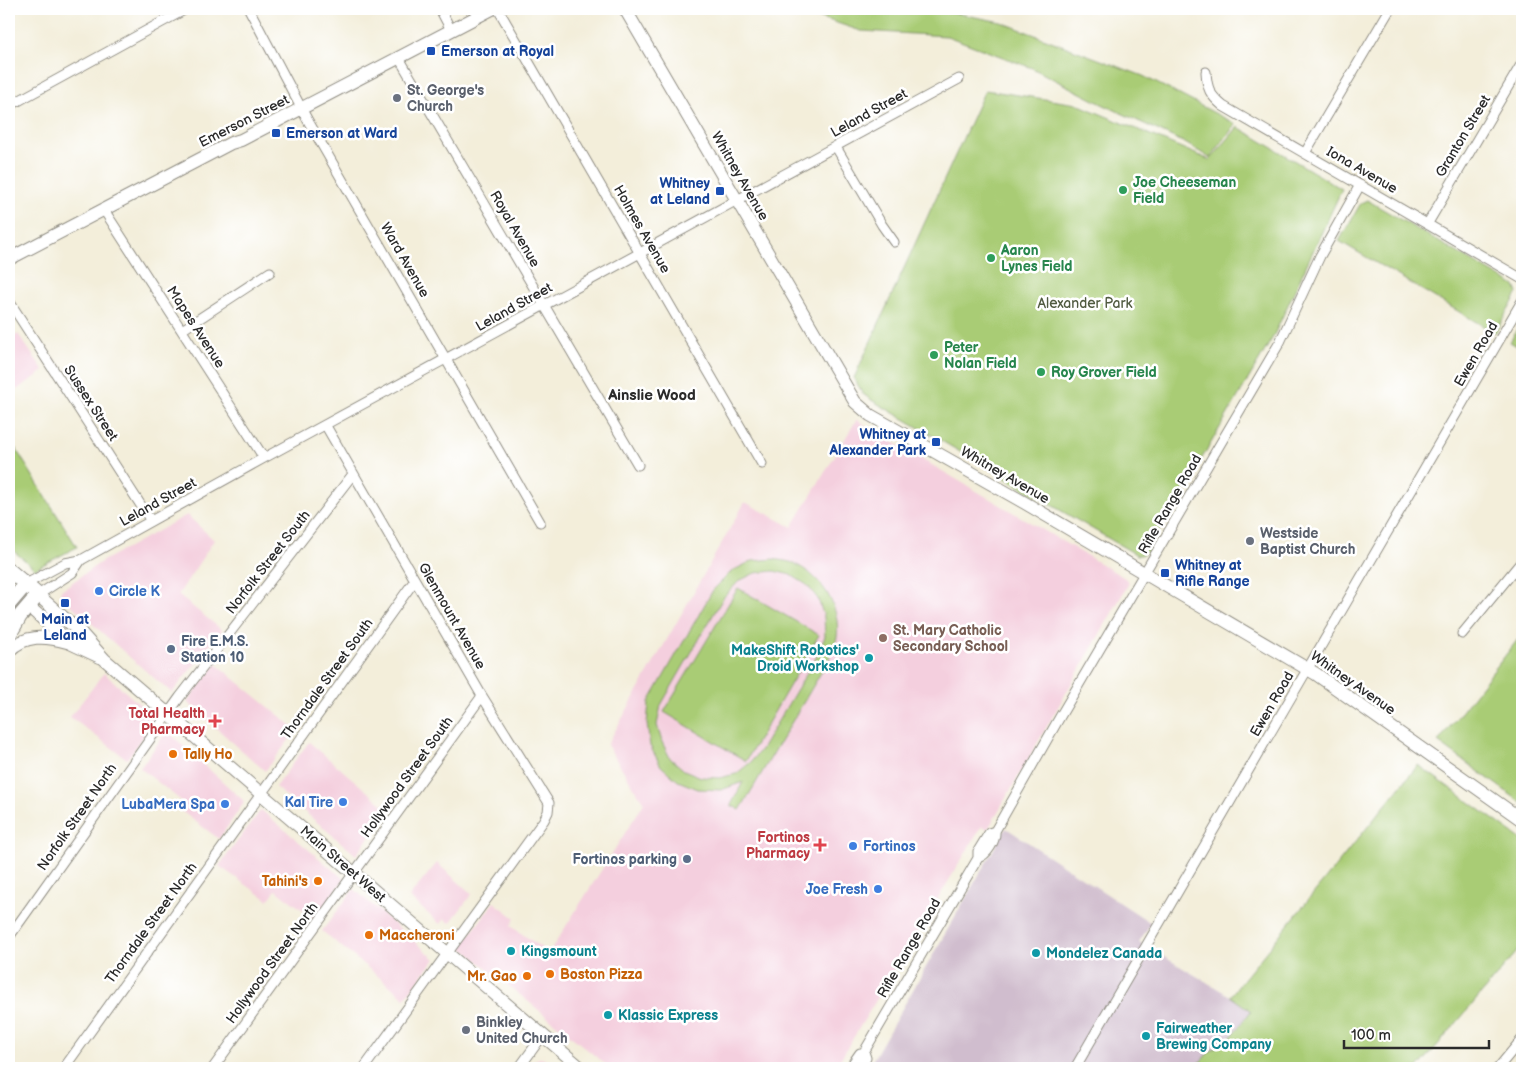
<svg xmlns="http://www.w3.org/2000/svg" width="1531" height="1077" viewBox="0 0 1531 1077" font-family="'Balsamiq Sans',sans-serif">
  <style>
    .built { fill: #f4cfde }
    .industrial { fill: #d0bdce }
    .green { fill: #a9cc75; stroke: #6a7c50; fill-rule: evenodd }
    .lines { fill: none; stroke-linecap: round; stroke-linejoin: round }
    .street-casing { stroke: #8f8c82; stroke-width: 11 }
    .secondary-casing { stroke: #8f8c82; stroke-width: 14 }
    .primary-casing { stroke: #8f8c82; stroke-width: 16 }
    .street { stroke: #fff; stroke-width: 9 }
    .secondary { stroke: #fff; stroke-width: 12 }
    .primary { stroke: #fff; stroke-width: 14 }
    .transit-dot { fill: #1a4fb4; stroke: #fff; stroke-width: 2 }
    .worship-dot { fill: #6b7280; stroke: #fff; stroke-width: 2 }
    .leisure-dot { fill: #2e9e5b; stroke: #fff; stroke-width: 2 }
    .shop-dot { fill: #3f7fe0; stroke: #fff; stroke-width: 2 }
    .education-dot { fill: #8d6e63; stroke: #fff; stroke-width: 2 }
    .service-dot { fill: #5c6f8a; stroke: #fff; stroke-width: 2 }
    .culture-dot { fill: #0f9aa8; stroke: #fff; stroke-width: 2 }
    .health-dot { fill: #e0444e; stroke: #fff; stroke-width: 2 }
    .food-dot { fill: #e8710a; stroke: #fff; stroke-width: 2 }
    .labels { text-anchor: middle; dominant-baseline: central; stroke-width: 5; stroke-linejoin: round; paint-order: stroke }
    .transit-label { font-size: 14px; font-weight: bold; fill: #164399; stroke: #fff; text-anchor: start }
    .worship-label { font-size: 14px; font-weight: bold; fill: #5b616d; stroke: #fff; text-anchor: start }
    .street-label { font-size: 14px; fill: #2b2b2b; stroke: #fff }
    .leisure-label { font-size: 14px; font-weight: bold; fill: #27864d; stroke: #fff; text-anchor: start }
    .park-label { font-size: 14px; fill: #515b41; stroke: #fff }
    .shop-label { font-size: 14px; font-weight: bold; fill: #366cbe; stroke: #fff; text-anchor: end }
    .education-label { font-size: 14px; font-weight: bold; fill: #785e54; stroke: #fff; text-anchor: start }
    .service-label { font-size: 14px; font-weight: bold; fill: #4e5e75; stroke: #fff; text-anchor: start }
    .culture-label { font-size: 14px; font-weight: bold; fill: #0d838f; stroke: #fff; text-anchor: start }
    .health-label { font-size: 14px; font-weight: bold; fill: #be3a42; stroke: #fff; text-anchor: end }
    .food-label { font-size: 14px; font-weight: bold; fill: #c56008; stroke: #fff; text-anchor: start }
    .neighbourhood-label { font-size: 15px; font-weight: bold; fill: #2b2b2b; stroke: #fff }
  </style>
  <rect width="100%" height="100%" fill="#fff"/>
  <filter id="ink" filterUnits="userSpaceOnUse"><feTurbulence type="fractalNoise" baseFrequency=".02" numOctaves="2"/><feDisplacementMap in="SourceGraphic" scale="10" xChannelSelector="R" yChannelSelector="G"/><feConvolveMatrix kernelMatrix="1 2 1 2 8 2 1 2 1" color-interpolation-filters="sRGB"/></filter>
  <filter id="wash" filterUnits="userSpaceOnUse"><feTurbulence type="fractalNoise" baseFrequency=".0096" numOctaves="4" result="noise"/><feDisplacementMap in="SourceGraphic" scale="20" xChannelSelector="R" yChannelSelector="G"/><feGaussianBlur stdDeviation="1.12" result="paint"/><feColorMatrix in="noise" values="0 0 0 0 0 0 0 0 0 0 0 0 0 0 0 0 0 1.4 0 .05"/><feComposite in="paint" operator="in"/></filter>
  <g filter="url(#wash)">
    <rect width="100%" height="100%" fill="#f3eeda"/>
    <!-- built -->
    <path class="built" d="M18 334 44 371 9 395V340Z
      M857 419 867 427 1125 578 1129 583 988 829 982 826 835 1068H610L461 947 494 902 515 918 511 926 549 953 644 803 607 745 745 502 792 527Z
      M187 515 214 540 178 595 222 630 172 693 134 661 61 596 60 591 101 562Z
      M216 664 297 730 265 771 187 702Z
      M104 673 156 719 127 759 70 717Z
      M167 731 244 801 243 804 219 839 180 810 184 803 140 768Z
      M309 742 389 810 356 855 275 787Z
      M261 810 344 879 315 919 276 890 268 900 219 866Z
      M437 863 472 894 450 923 445 919 440 924 409 897Z
      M354 889 435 959 405 998 322 931Z
      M540 1058 544 1059 555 1068H529L535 1060Z"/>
    <!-- industrial -->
    <path class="industrial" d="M1006 828 1151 923 1139 942 1230 996 1251 1011 1231 1037 1209 1052 1195 1068H868Z"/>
    <!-- green -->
    <path class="green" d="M795 9H935L1001 22 1143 76 1236 124 1210 158 1185 143 1102 104 1032 68 947 36 861 31Z
      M985 90 1077 104 1210 160 1238 127 1342 189 1273 337 1147 552 1141 555H1137L873 401 863 394 854 378Z
      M1367 200 1515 286 1518 293 1495 333 1339 241 1361 203Z
      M1522 321V349L1510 342Z
      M11 441 77 547 35 569 9 547V443Z
      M774 559C782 561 791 561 797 565 823 578 841 608 837 637 836 644 831 652 829 659L740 810 731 805 743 782 721 790 698 789 678 781 661 766 650 746 647 724 649 702 713 590 732 571 752 561ZM774 571 791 575 807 585 818 599 824 617 825 636 818 654 762 748 751 762 736 774 719 778 701 777 684 770 670 758 662 742 657 725 661 705 723 598 739 581 755 573Z
      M738 588 819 635 746 761 664 712Z
      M1522 634V803L1438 742Z
      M1418 765 1522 840V946L1418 1068H1195L1209 1052 1231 1037 1251 1011 1230 996Z"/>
  </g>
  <g filter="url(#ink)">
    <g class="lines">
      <!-- street casing -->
      <g class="street-casing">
        <path id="street" d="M249 9 307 119 540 522
          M440 9 451 30
          M498 9 762 464
          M399 58 638 465
          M1206 72C1207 89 1210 95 1223 106L1522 279
          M9 106 186 9
          M836 147 882 225 894 242
          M1305 153 1390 9
          M104 210 264 458
          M1428 223 1522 63
          M9 301 151 521
          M182 330 270 272
          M326 426 482 696 549 803 548 812 544 820 364 1068
          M26 584 65 563 81 560 264 458 959 79
          M38 595 72 573 81 560
          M1462 634 1522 561
          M978 858C987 855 996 841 995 831L1061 715 1280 342 1320 256 1360 185
          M9 937 180 697 353 474
          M64 1068 415 580
          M213 1068 482 696
          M519 1068 543 1035
          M854 1068 853 1063 860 1053 864 1052 978 858V851L989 833 995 831
          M854 1068 861 1066 866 1058 864 1052
          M1075 1068 1522 301
          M1498 1068 1522 1039"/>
      </g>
      <!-- secondary casing -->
      <g class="secondary-casing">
        <path id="secondary" d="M625 9 855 402 870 415 1025 503 1316 674 1522 820
          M9 259 231 143 241 140 492 9
          M38 595 80 632 104 659 581 1068
          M28 606 70 643 100 657
          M9 651C25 634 46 636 67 642"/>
      </g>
      <!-- primary casing -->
      <g class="primary-casing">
        <path id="primary" d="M9 570 38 595 20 616 9 635
          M9 604 26 584"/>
      </g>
      <!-- street -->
      <use href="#street" class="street"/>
      <!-- secondary -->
      <use href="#secondary" class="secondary"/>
      <!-- primary -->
      <use href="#primary" class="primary"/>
    </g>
  </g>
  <!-- markers -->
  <g class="transit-dot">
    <rect x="426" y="46" width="10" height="10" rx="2.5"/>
    <rect x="271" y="128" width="10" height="10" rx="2.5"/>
    <rect x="715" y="186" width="10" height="10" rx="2.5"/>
    <rect x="931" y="437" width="10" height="10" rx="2.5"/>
    <rect x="1160" y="568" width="10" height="10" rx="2.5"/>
    <rect x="60" y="598" width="10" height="10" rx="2.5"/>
  </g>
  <g class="worship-dot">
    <circle cx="397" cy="98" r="5"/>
    <circle cx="1250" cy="541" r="5"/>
    <circle cx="466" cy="1030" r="5"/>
  </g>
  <g class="leisure-dot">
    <circle cx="1123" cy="190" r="5"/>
    <circle cx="991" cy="258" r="5"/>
    <circle cx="934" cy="355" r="5"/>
    <circle cx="1041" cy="372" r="5"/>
  </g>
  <g class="shop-dot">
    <circle cx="99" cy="591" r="5"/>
    <circle cx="343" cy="802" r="5"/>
    <circle cx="225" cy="804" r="5"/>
    <circle cx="853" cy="846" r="5"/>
    <circle cx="878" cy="889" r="5"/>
  </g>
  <circle class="education-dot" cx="883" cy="638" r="5"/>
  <g class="service-dot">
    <circle cx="171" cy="649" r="5"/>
    <circle cx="687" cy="859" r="5"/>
  </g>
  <g class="culture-dot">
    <circle cx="869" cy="658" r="5"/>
    <circle cx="511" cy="951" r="5"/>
    <circle cx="1036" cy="953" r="5"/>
    <circle cx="608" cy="1015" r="5"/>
    <circle cx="1146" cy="1036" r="5"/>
  </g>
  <g class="health-dot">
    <path d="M212.5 713.5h5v5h5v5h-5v5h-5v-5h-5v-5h5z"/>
    <path d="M817.5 837.5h5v5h5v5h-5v5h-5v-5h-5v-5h5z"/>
  </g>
  <g class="food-dot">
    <circle cx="173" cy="754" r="5"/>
    <circle cx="318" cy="881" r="5"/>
    <circle cx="369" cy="935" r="5"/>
    <circle cx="550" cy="974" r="5"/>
    <circle cx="527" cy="976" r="5"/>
  </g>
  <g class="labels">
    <!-- transit labels -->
    <g class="transit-label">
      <text x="441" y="51">Emerson at Royal</text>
      <text x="286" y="133">Emerson at Ward</text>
      <text x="710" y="183" text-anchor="end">Whitney<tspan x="710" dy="16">at Leland</tspan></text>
      <text x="926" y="434" text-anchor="end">Whitney at<tspan x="926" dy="16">Alexander Park</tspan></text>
      <text x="1175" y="565">Whitney at<tspan x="1175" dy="16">Rifle Range</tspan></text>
      <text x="65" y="619" text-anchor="middle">Main at<tspan x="65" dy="16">Leland</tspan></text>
    </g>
    <!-- worship labels -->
    <g class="worship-label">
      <text x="407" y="90">St. George's<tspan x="407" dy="16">Church</tspan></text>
      <text x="1260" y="533">Westside<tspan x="1260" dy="16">Baptist Church</tspan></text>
      <text x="476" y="1022">Binkley<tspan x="476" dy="16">United Church</tspan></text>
    </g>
    <!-- street labels -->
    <g class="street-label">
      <text transform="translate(869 113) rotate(-29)">Leland Street</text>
      <text transform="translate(244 121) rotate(-27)">Emerson Street</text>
      <text transform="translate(1463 136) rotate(-59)">Granton Street</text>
      <text transform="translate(1362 170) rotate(30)">Iona Avenue</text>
      <text transform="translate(740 176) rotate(60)">Whitney Avenue</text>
      <text transform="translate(515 229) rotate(60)">Royal Avenue</text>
      <text transform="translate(642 229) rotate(60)">Holmes Avenue</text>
      <text transform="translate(405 260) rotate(60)">Ward Avenue</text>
      <text transform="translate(514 307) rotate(-29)">Leland Street</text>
      <text transform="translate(196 327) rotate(57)">Mapes Avenue</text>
      <text transform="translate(1476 354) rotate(-60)">Ewen Road</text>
      <text transform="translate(91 403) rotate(57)">Sussex Street</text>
      <text transform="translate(1005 475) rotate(30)">Whitney Avenue</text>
      <text transform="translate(158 502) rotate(-29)">Leland Street</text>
      <text transform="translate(1170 504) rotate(-60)">Rifle Range Road</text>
      <text transform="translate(268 562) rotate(-52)">Norfolk Street South</text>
      <text transform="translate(452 616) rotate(60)">Glenmount Avenue</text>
      <text transform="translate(327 679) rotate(-54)">Thorndale Street South</text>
      <text transform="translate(1353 683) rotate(35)">Whitney Avenue</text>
      <text transform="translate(1272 704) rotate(-60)">Ewen Road</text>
      <text transform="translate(407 777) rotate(-54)">Hollywood Street South</text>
      <text transform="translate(77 817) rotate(-55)">Norfolk Street North</text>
      <text transform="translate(343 864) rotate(41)">Main Street West</text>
      <text transform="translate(151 923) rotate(-54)">Thorndale Street North</text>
      <text transform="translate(909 948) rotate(-60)">Rifle Range Road</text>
      <text transform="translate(272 963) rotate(-54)">Hollywood Street North</text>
    </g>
    <!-- leisure labels -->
    <g class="leisure-label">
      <text x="1133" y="182">Joe Cheeseman<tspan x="1133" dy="16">Field</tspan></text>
      <text x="1001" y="250">Aaron<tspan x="1001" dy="16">Lynes Field</tspan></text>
      <text x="944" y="347">Peter<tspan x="944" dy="16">Nolan Field</tspan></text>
      <text x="1051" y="372">Roy Grover Field</text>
    </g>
    <!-- park labels -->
    <g class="park-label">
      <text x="1085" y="303">Alexander Park</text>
    </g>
    <!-- shop labels -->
    <g class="shop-label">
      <text x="109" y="591" text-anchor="start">Circle K</text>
      <text x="333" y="802">Kal Tire</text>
      <text x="215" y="804">LubaMera Spa</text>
      <text x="863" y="846" text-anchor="start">Fortinos</text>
      <text x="868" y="889">Joe Fresh</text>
    </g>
    <!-- education labels -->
    <g class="education-label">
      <text x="893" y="630">St. Mary Catholic<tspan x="893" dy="16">Secondary School</tspan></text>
    </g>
    <!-- service labels -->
    <g class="service-label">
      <text x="181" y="641">Fire E.M.S.<tspan x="181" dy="16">Station 10</tspan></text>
      <text x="677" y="859" text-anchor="end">Fortinos parking</text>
    </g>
    <!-- culture labels -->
    <g class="culture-label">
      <text x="859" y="650" text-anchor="end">MakeShift Robotics'<tspan x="859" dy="16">Droid Workshop</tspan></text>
      <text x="521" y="951">Kingsmount</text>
      <text x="1046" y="953">Mondelez Canada</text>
      <text x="618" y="1015">Klassic Express</text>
      <text x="1156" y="1028">Fairweather<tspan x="1156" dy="16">Brewing Company</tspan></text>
    </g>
    <!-- health labels -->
    <g class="health-label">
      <text x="205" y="713">Total Health<tspan x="205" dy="16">Pharmacy</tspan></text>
      <text x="810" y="837">Fortinos<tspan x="810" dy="16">Pharmacy</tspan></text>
    </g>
    <!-- food labels -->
    <g class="food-label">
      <text x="183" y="754">Tally Ho</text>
      <text x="308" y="881" text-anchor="end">Tahini's</text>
      <text x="379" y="935">Maccheroni</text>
      <text x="560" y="974">Boston Pizza</text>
      <text x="517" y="976" text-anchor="end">Mr. Gao</text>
    </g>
    <!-- neighbourhood labels -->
    <g class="neighbourhood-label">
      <text x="652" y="395">Ainslie Wood</text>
    </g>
  </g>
  <!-- margin -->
  <rect width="1531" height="1077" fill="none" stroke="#fff" stroke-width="30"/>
  <!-- scale -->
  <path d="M1344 1040v8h145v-8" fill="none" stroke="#2b2b2b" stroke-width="2.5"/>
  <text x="1351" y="1040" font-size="15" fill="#2b2b2b" stroke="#ffffff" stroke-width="4" paint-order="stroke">100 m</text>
</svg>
